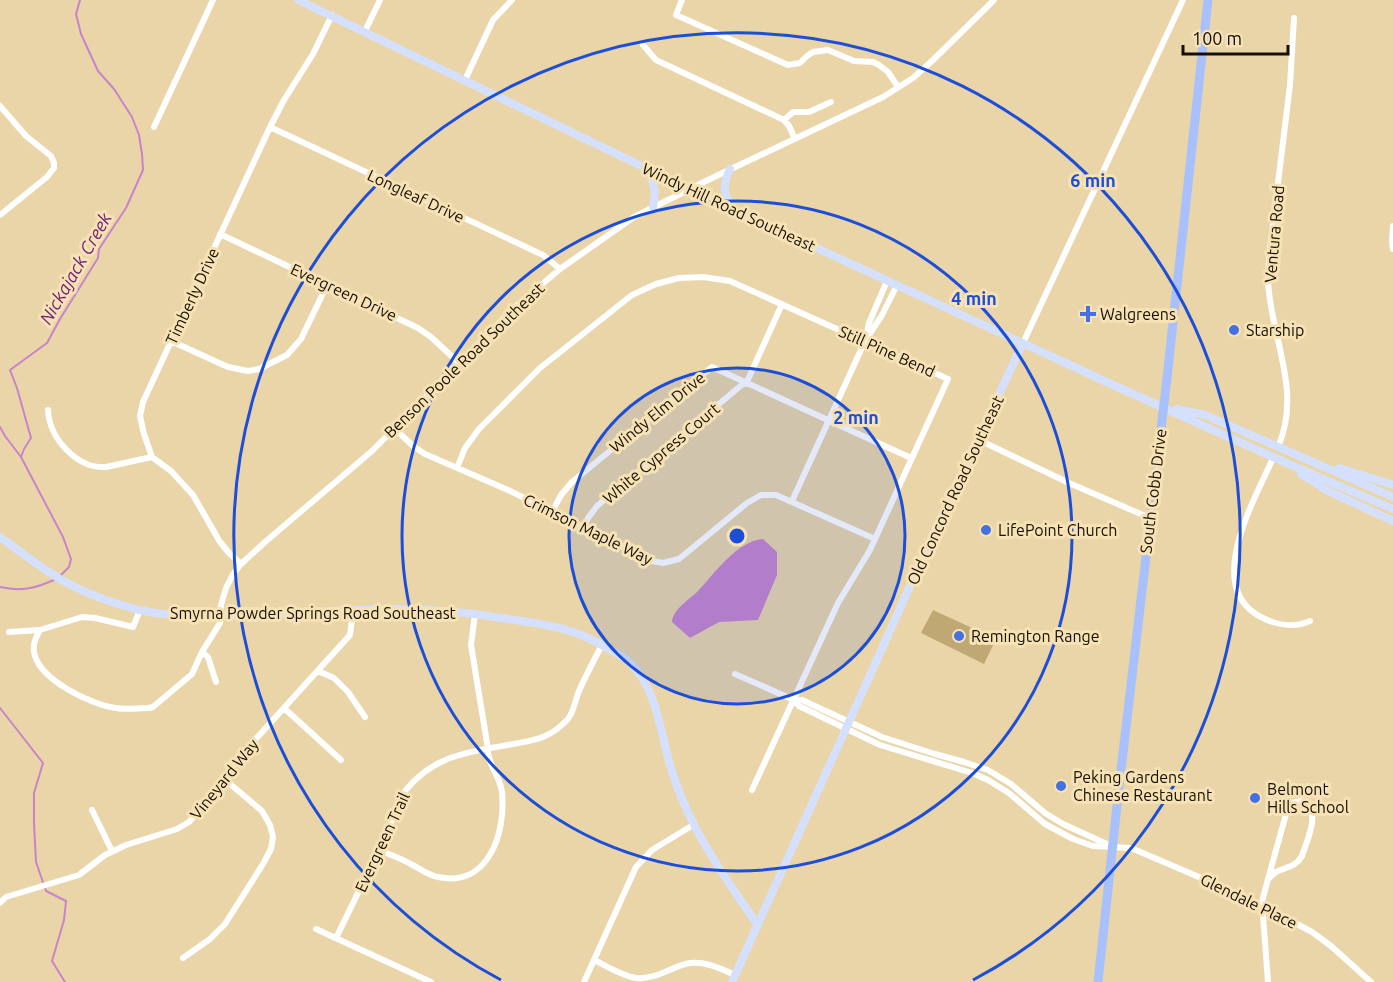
<svg xmlns="http://www.w3.org/2000/svg" width="1393" height="982" viewBox="0 0 1393 982" font-family="Ubuntu,sans-serif">
  <style>
    .green { fill: #c0a875 }
    .water { fill: #c785c9 }
    .lines { fill: none; stroke-linecap: round; stroke-linejoin: round }
    .stream { stroke: #c785c9; stroke-width: 2 }
    .street { stroke: #fff; stroke-width: 6 }
    .secondary { stroke: #d4e0fe; stroke-width: 8 }
    .primary { stroke: #a8c1fd; stroke-width: 9 }
    .ring { fill: none; stroke: #1d4ed8; stroke-width: 3 }
    .poi-dot { fill: #4570e2; stroke: #f7e2b5; stroke-width: 2 }
    .labels { text-anchor: middle; dominant-baseline: central; stroke-width: 6; stroke-linejoin: round; paint-order: stroke }
    .street-label { font-size: 16px; fill: #160f02; stroke: #f7e2b5 }
    .poi-label { font-size: 16px; fill: #160f02; stroke: #f7e2b5; text-anchor: start }
    .water-label { font-size: 18px; font-style: italic; fill: #702275; stroke: #f7e2b5 }
    .centre { fill: #1d4ed8; stroke: #f7e2b5; stroke-width: 3 }
    .ring-label { font-size: 18px; text-anchor: middle; font-weight: bold; fill: #1d4ed8; stroke: #f7e2b5; stroke-width: 6; stroke-linejoin: round; paint-order: stroke }
  </style>
  <rect width="100%" height="100%" fill="#ead5a8"/>
  <!-- green -->
  <path class="green" d="M933 610 996 639 984 664 921 633Z"/>
  <!-- water -->
  <path class="water" d="M763 539 777 552V575L758 620 719 622 690 638 672 622C673 609 689 600 698 591 715 573 737 541 763 539Z"/>
  <g class="lines">
    <!-- stream -->
    <path class="stream" d="M0 427 5 436 21 457 63 537 71 559 69 567 60 576
      M21 457 24 449 31 438 17 388 10 370 47 343 60 319 98 258 99 249 126 208 143 170 142 154 139 135 132 117 114 89 98 71 81 34 76 14 80 0
      M0 587C21 592 37 588 56 579
      M0 708 43 763 34 793V823L36 862 46 891 66 901 64 920 52 961 65 982"/>
    <!-- street -->
    <path class="street" d="M682 0 676 15 788 65 800 63 807 56 813 52 828 50 854 61 873 62 879 65 888 72 898 87
      M365 31 380 0
      M643 45 656 60 784 120 789 126 795 139
      M465 80 493 20 512 0
      M0 106 26 136 51 156 54 163V168L47 177 0 215
      M784 120 793 112H809L831 102
      M154 127 213 0
      M270 127 543 255 560 269
      M1393 226 1392 242 1393 249
      M220 234 418 328 431 337 459 363
      M866 338 869 323 887 281
      M171 341 228 367 248 371 259 369 287 355 301 339 327 285
      M1023 343 1183 0
      M746 384 782 304
      M48 410C49 438 77 469 106 467L152 457
      M394 428 413 446 425 454 508 490 652 561 663 563 679 559 747 503 761 495H776L875 539
      M977 439 1069 483 1150 518
      M1278 447C1303 390 1270 337 1268 280 1268 272 1269 264 1269 257L1290 85 1294 18
      M1273 458C1256 498 1202 587 1261 617 1276 625 1294 628 1310 621
      M457 468 465 448 479 429 540 368 632 295 656 284 679 278 703 277 730 281 948 379 870 550 838 603 752 790
      M792 501 865 341 882 315 897 285
      M552 512 561 495 572 482 712 367 911 458
      M584 527 588 518 597 506 744 383
      M241 564 229 553 220 542 193 495 171 471 152 457 144 434 140 416 143 402 270 127 284 100 313 54 332 15
      M140 610 133 627 95 618 82 617 40 630C36 637 33 643 34 652 38 679 91 705 116 708 126 710 138 708 149 708L153 707 192 674 202 652 220 623 221 605 226 588 233 574 241 564 265 542 372 451 513 309 560 269 634 217 710 179 883 97 913 78 933 60 994 0
      M9 632 40 630
      M202 652 208 657 216 682
      M318 671 334 678 348 692 365 717
      M735 674 794 700 799 706 880 745 972 773 988 780 1009 793 1045 824 1073 839 1093 846 1131 848 1220 886 1245 900 1278 914 1312 932 1331 946 1371 982
      M794 700H802L882 737 935 754 964 762 988 770 1011 784 1045 813 1063 824 1109 845
      M284 708 341 760
      M1301 801C1323 809 1307 840 1302 856 1296 867 1286 867 1276 872 1274 873 1270 878 1268 879L1288 807 1291 803Z
      M92 810 112 851
      M379 850C389 854 400 858 409 863 419 868 427 875 438 877 489 888 506 832 502 792 500 776 487 764 488 749L471 645 475 614
      M0 903 6 897 79 875 105 855 126 845 177 829 189 822 205 804 235 762 350 635 353 611
      M316 929 431 982
      M336 938 379 850 405 791C433 756 467 752 508 745 533 740 548 740 567 720 574 713 575 700 579 691 586 675 594 660 602 645
      M183 958 210 939 225 924 263 864 271 849 273 837 270 825 262 811 223 778
      M594 960C607 966 622 976 636 978 656 980 672 966 690 963 705 961 722 969 735 975
      M584 982 636 867 652 850 693 825
      M1268 982 1262 902 1268 879"/>
    <!-- secondary -->
    <path class="secondary" d="M298 0 689 189 1113 385 1284 462 1393 509
      M730 169C722 186 723 192 732 208
      M649 170 655 191 653 207
      M1176 409 1205 415 1393 497
      M1339 468 1393 485
      M1301 474 1326 490 1393 521
      M0 537C23 553 46 573 71 585 92 596 116 604 139 610 187 621 238 614 287 613 338 611 389 607 440 611 467 612 494 617 521 621 555 626 577 630 607 648 615 652 624 657 631 664 657 690 660 731 670 765 674 778 678 790 683 801 702 846 730 885 757 924
      M732 982 933 535 1023 343"/>
    <!-- primary -->
    <path class="primary" d="M1098 982 1119 787 1167 378 1208 0"/>
  </g>
  <!-- distance rings -->
  <circle cx="737" cy="536" r="168" fill="#1d4ed8" fill-opacity=".12"/>
  <g class="ring">
    <circle cx="737" cy="536" r="168"/>
    <circle cx="737" cy="536" r="335"/>
    <path d="M501 980A503 503 0 1 1 973 980"/>
  </g>
  <!-- markers -->
  <g class="poi-dot">
    <path d="M1085 305h6v6h6v6h-6v6h-6v-6h-6v-6h6z"/>
    <circle cx="1234" cy="330" r="6"/>
    <circle cx="986" cy="530" r="6"/>
    <circle cx="959" cy="636" r="6"/>
    <circle cx="1061" cy="786" r="6"/>
    <circle cx="1255" cy="798" r="6"/>
  </g>
  <g class="labels">
    <!-- street labels -->
    <g class="street-label">
      <text transform="translate(416 196) rotate(25)">Longleaf Drive</text>
      <text transform="translate(729 207) rotate(25)">Windy Hill Road Southeast</text>
      <text transform="translate(1274 234) rotate(-85)">Ventura Road</text>
      <text transform="translate(344 292) rotate(25)">Evergreen Drive</text>
      <text transform="translate(192 296) rotate(-65)">Timberly Drive</text>
      <text transform="translate(887 351) rotate(24)">Still Pine Bend</text>
      <text transform="translate(464 360) rotate(-44)">Benson Poole Road Southeast</text>
      <text transform="translate(657 412) rotate(-39)">Windy Elm Drive</text>
      <text transform="translate(661 453) rotate(-40)">White Cypress Court</text>
      <text transform="translate(955 490) rotate(-65)">Old Concord Road Southeast</text>
      <text transform="translate(1153 491) rotate(-83)">South Cobb Drive</text>
      <text transform="translate(588 529) rotate(26)">Crimson Maple Way</text>
      <text x="313" y="613">Smyrna Powder Springs Road Southeast</text>
      <text transform="translate(224 779) rotate(-51)">Vineyard Way</text>
      <text transform="translate(382 842) rotate(-65)">Evergreen Trail</text>
      <text transform="translate(1249 901) rotate(26)">Glendale Place</text>
    </g>
    <!-- poi labels -->
    <g class="poi-label">
      <text x="1100" y="314">Walgreens</text>
      <text x="1246" y="330">Starship</text>
      <text x="998" y="530">LifePoint Church</text>
      <text x="971" y="636">Remington Range</text>
      <text x="1073" y="777">Peking Gardens<tspan x="1073" dy="18">Chinese Restaurant</tspan></text>
      <text x="1267" y="789">Belmont<tspan x="1267" dy="18">Hills School</tspan></text>
    </g>
    <!-- water labels -->
    <g class="water-label">
      <text transform="translate(75 268) rotate(-60)">Nickajack Creek</text>
    </g>
  </g>
  <circle cx="737" cy="536" r="9" class="centre"/>
  <g class="ring-label">
    <text x="1093" y="187">6 min</text>
    <text x="974" y="305">4 min</text>
    <text x="856" y="424">2 min</text>
  </g>
  <!-- scale -->
  <path d="M1183 45v9h105v-9" fill="none" stroke="#160f02" stroke-width="3"/>
  <text x="1192" y="45" font-size="18" fill="#160f02" stroke="#f7e2b5" stroke-width="4.5" paint-order="stroke">100 m</text>
</svg>
